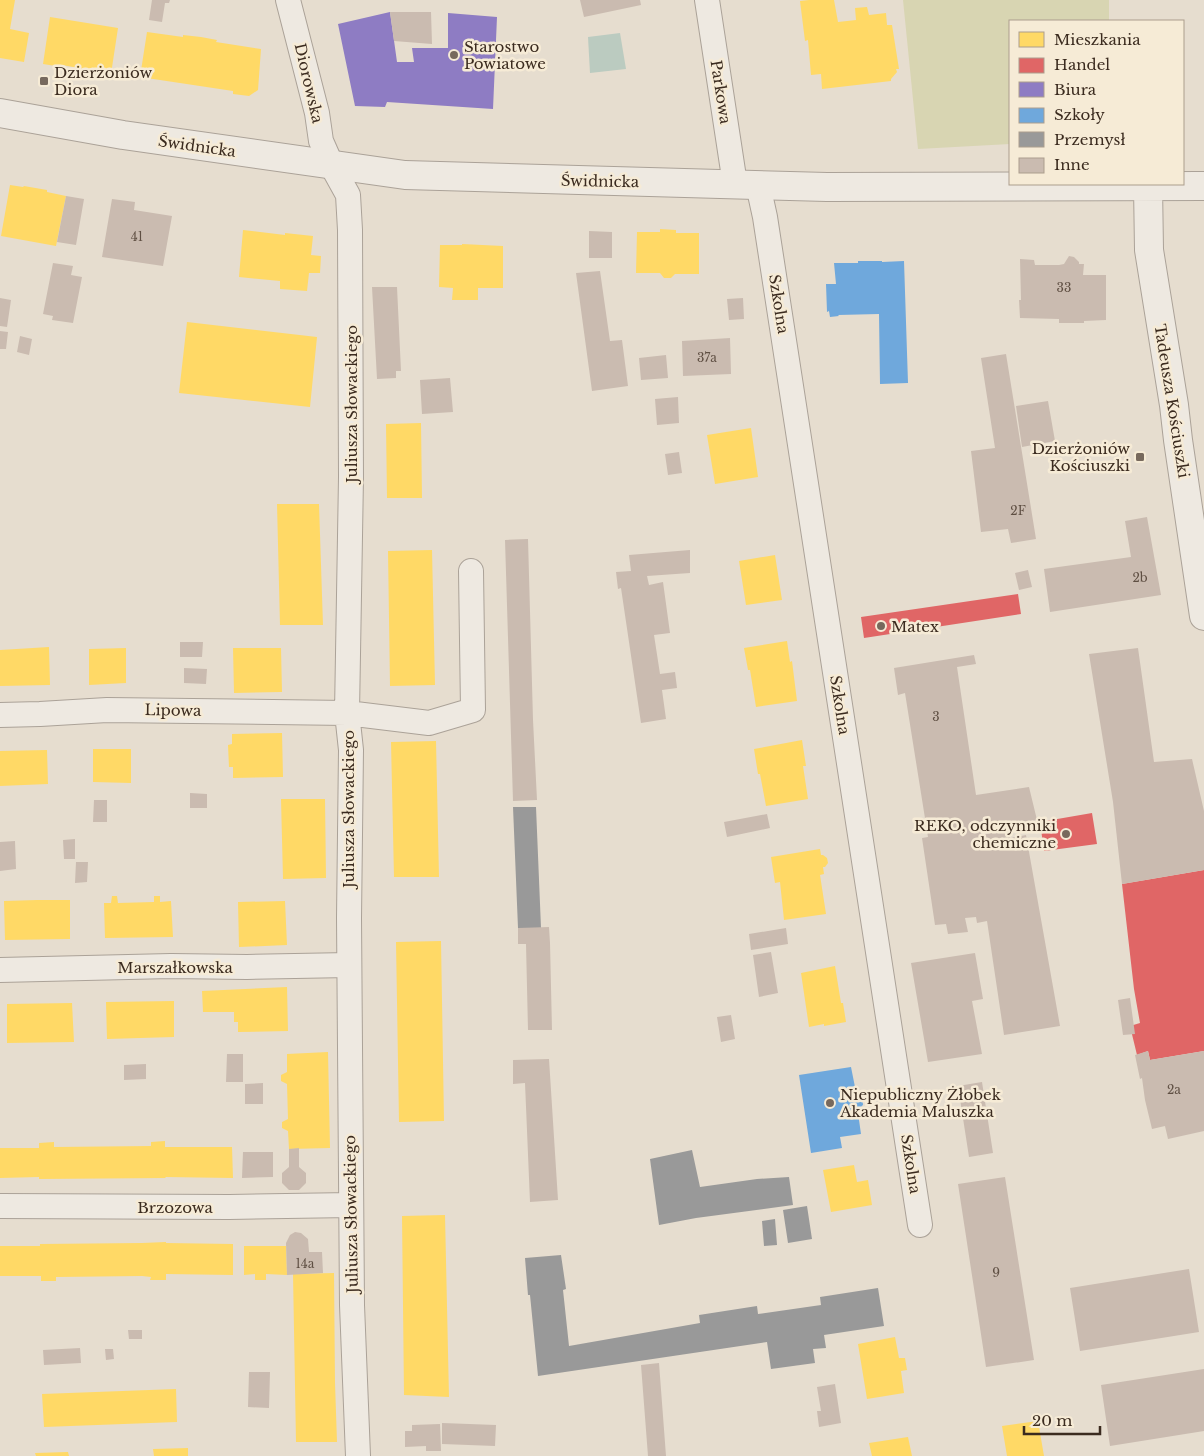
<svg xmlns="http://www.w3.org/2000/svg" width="1204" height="1456" viewBox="0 0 1204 1456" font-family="'Libre Baskerville',serif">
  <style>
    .green { fill: #d8d5b2 }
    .water { fill: #bbcbc0 }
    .homes { fill: #ffd966 }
    .shops { fill: #e06666 }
    .offices { fill: #8e7cc3 }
    .schools { fill: #6fa8dc }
    .industry { fill: #999 }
    .building { fill: #cabbb0 }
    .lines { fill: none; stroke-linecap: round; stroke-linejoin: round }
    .minor-casing { stroke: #aba298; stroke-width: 26 }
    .tertiary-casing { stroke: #aba298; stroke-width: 30 }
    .minor { stroke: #eee9e1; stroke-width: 24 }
    .tertiary { stroke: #eee9e1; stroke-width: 28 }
    .poi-dot { fill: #77695d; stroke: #f6ebd6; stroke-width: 2 }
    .labels { text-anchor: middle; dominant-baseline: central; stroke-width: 5; stroke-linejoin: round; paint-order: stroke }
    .number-label { font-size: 12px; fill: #5f4f43 }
    .poi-label { font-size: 15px; fill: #3b2b1f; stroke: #f6ebd6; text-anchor: start }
    .street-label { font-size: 15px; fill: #3b2b1f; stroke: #f6ebd6 }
  </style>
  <rect width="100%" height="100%" fill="#e6ddcf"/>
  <!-- green -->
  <path class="green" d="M903 0H1109V21H1010V144L918 149Z"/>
  <!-- water -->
  <path class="water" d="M620 33 626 69 590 73 588 37Z"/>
  <!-- homes -->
  <path class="homes" d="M0 0H15L10 29 29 33 24 62 0 58Z
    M809 0H834L838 22 856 20 855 8 867 7 869 15 886 13 887 25H892L899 69H896L897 72 891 79V81L822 89 821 74 811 75 808 40 805 41 800 1Z
    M50 17 118 28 111 74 62 65V67L43 64Z
    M147 32 183 37V35L201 37 217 40 216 42 261 49 258 90 249 96 233 94V91L140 77Z
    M10 185 23 187 24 186 47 190V192L66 196 56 246 1 236Z
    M660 229 676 230V233H699V274H675L671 278H664L660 273H636L637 232H660Z
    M243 230 285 235V233L313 236 311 255 321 256 320 273H309L307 291 280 289V281L239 277Z
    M462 244 503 246V288H478V300H452L453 288 439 287 440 245H462Z
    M187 322 317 337 310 407 179 393Z
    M421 423 422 498H387L386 424Z
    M751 428 758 477 715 484 707 435Z
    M277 504H319L323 625H280Z
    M432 550 435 685 390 686 388 551Z
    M775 555 782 600 746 605 739 561Z
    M787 641 790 662 792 661 797 701 756 707 750 670H748L744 648Z
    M49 647 50 685 0 686V650Z
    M126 648V683L89 685V649Z
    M233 648H281L282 692 234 693Z
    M282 733 283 777 233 778V767H229L228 745 232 744V734Z
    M802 740 806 766H803L808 799 766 806 760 774H758L754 749Z
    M436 741 439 877H394L391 742Z
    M93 749H131V783L93 782Z
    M47 750 48 784 0 786V751Z
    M281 799H325L326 878 283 879Z
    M820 849 821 855H823L827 858 828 863 825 867H823L824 874 820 875 826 914 784 920 780 882 775 883 771 857Z
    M112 896H117L118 903 154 902V896H160V902L171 901 173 937 105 938 104 903H111Z
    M37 900H70V939L5 940 4 901Z
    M285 901 287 945 239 947 238 902Z
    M441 941 444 1121 399 1122 396 942Z
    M835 966 841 1003H843L846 1022 824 1026V1024L809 1027 801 973Z
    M287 987 288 1031 238 1032V1022H234V1012H203L202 991Z
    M174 1001V1037L107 1039 106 1002Z
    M72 1003 74 1042 7 1043V1004Z
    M328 1052 330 1148 289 1149 288 1131 282 1128V1122L288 1119 287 1084 281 1081V1075L287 1072V1054Z
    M165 1141V1147H232L233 1178 165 1177 166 1178 39 1179V1177L0 1178V1148H39V1143L54 1142V1147L151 1146V1142Z
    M854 1165 857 1182 868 1180 872 1205 831 1212 823 1170Z
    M445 1215 449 1397 404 1395 402 1216Z
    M166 1242V1243L233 1244V1275L166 1274V1280H150L151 1277 142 1276 56 1277V1281H41V1276H0V1246H40V1244L142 1243Z
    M244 1246H286L287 1275 266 1274V1280H255V1274L244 1275Z
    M334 1273 335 1383 337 1442H296L293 1274Z
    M895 1337 899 1358H905L907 1370 901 1371 904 1393 867 1399 858 1344Z
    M176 1389 177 1422 44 1427 42 1394Z
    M1038 1421 1044 1456H1007L1002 1426Z
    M908 1437 912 1456H872L869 1443Z
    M188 1448V1456H154L153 1449Z
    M68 1452 69 1456H36L35 1453Z"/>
  <!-- shops -->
  <path class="shops" d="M1018 594 1021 614 864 638 861 617Z
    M1092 813 1097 844 1044 851 1040 822Z
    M1204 870V1051L1150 1060 1148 1051 1137 1055 1130 1026 1140 1023 1134 989 1122 884Z"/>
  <!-- offices -->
  <path class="offices" d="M390 12 397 62H414L412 48H448V13L497 17 493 109 387 102 385 107 355 106 338 24Z"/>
  <!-- schools -->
  <path class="schools" d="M858 261H882V262L904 261 908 383 880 384 879 314 838 315 839 316 830 317 829 311 827 312 826 284H836L834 263H858Z
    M851 1067 856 1092 862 1094 863 1105 858 1109V1113L861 1134 840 1137 842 1148 811 1153 799 1075Z"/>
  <!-- industry -->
  <path class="industry" d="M513 807H536L541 928H518Z
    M692 1150 700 1187 757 1179 789 1177 793 1205 696 1218 659 1225 650 1159Z
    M807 1206 812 1239 788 1243 783 1210Z
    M775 1219 777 1245 764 1246 762 1221Z
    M561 1255 566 1289 563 1290 569 1346 700 1323 699 1315 757 1306 758 1314 821 1305 820 1297 878 1288 884 1326 824 1335 826 1348 813 1349 815 1363 771 1369 767 1342 538 1376 530 1295H528L525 1258Z"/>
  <!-- building -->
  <path class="building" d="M152 0H170L169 3H165L162 22 149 20Z
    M580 0H640L641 5 584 17Z
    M390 12H431L432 44 394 41Z
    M66 196 84 199 76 245 57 242Z
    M112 199 135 202 134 210 172 216 163 266 102 257Z
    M589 231 612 232V258H589Z
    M1069 256 1074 257 1079 262V264H1084L1083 275H1106V320L1084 321V323H1059V319L1020 318 1019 300H1021L1020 259 1034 260 1035 265H1059L1064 264Z
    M53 263 73 266 71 275 82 277 73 323 52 320 53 316 43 314Z
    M600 271 610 341 622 340 628 386 592 391 576 273Z
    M372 287H397L401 371H396V378L377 379Z
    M0 298 11 300 7 327 0 326Z
    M743 298 744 319 729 320 727 299Z
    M0 331 8 332 6 349H0Z
    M20 336 32 339 29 355 17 352Z
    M730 338 731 374 683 376 682 341Z
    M1006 354 1036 539 1011 543 1008 529 981 532 971 451 995 448 981 358Z
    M666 355 668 378 641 380 639 358Z
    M450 378 453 412 422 414 420 380Z
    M678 397 679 423 657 425 655 399Z
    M1048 401 1055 441 1022 447 1016 406Z
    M679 452 682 473 668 475 665 454Z
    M1147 517 1161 595 1050 612 1044 569 1131 557 1125 521Z
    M528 539 533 720 537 800 513 801 505 540Z
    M690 550V573L647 576 649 585 663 582 670 633 654 635 660 674 675 672 677 688 662 690 666 719 641 723 621 588 618 589 616 572 631 571 629 555Z
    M1028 570 1032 587 1019 590 1015 573Z
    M180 642H203L202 657H180Z
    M1138 648 1154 762 1192 759 1204 811V870L1122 884 1113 802 1089 654Z
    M974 655 976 664 957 667 976 795 1029 787 1037 820 980 829 981 835 1009 829 1010 838 1026 835 1060 1026 1004 1035 987 921 977 923 976 917 965 918 968 932 948 934 946 924 935 925 922 838 928 837 905 693 898 695 894 668Z
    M184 668 207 669 206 684 184 683Z
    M190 793 207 794V808H190Z
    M94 800H107V822H93Z
    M767 814 770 828 727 837 724 822Z
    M75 839V859H64L63 840Z
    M15 841 16 869 0 871V842Z
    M76 862H88L87 882 75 883Z
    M549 927 550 943 552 1030H528L526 944H518V928Z
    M786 928 788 944 751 950 749 934Z
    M771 952 778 993 759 997 753 955Z
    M975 953 983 999 972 1001 982 1054 928 1062 911 963Z
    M1130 998 1135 1034 1123 1035 1118 1000Z
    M731 1015 735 1039 721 1042 717 1017Z
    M1148 1051 1150 1060 1204 1051V1131L1168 1139 1165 1126 1152 1129 1145 1100 1142 1078 1140 1079 1135 1055Z
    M227 1054H243V1082H226Z
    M549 1059 558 1200 530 1202 525 1083 513 1084V1060Z
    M146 1064V1079L124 1080V1065Z
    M982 1082 993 1153 969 1157 958 1086Z
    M263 1083V1104H245V1084Z
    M299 1148V1167L306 1173V1183L299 1190H289L282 1183V1173L289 1167V1149Z
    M243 1152H273V1177L242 1178Z
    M1005 1177 1034 1360 986 1367 958 1184Z
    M295 1232 301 1233 308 1239 309 1252H322L323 1273 287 1275 286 1243 290 1235Z
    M1189 1269 1199 1332 1080 1351 1070 1288Z
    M128 1330H142V1339H129Z
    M80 1348 81 1363 44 1365 43 1350Z
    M105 1349H113L114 1359 106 1360Z
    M659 1363 666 1456H648L641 1365Z
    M1204 1369V1431L1110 1446 1101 1385Z
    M249 1372H270L269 1408 248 1407Z
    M835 1384 841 1423 819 1427 817 1411H821L817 1387Z
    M442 1423 496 1425 495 1446 442 1444Z
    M440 1424 441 1451H426V1446L405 1447V1431H412V1425Z"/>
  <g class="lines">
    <!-- minor casing -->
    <g class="minor-casing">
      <path id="minor" d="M288 0 317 113 321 141 332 166 348 195 350 230 351 477 347 713 351 750 349 918 352 1305 358 1456
        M707 0 735 184
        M758 185 765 217 920 1225
        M0 715 40 714 107 710 347 713 429 723 473 710 471 571
        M0 970 171 966 247 967 349 965
        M0 1206 229 1207 351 1205"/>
    </g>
    <!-- tertiary casing -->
    <g class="tertiary-casing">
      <path id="tertiary" d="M0 113 123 135 405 175 827 187 1204 186
        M1148 186 1149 250 1174 405 1178 440 1204 616"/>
    </g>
    <!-- minor -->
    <use href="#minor" class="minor"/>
    <!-- tertiary -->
    <use href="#tertiary" class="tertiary"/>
  </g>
  <!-- markers -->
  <g class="poi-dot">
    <circle cx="454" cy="55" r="5"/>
    <rect x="39" y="76" width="10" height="10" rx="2.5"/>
    <rect x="1135" y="452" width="10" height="10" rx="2.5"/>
    <circle cx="881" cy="626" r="5"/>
    <circle cx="1066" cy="834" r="5"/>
    <circle cx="830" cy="1103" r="5"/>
  </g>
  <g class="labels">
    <!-- number labels -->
    <g class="number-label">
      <text x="137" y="236">41</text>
      <text x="1064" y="287">33</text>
      <text x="707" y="357">37a</text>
      <text x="1018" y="510">2F</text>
      <text x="1140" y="577">2b</text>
      <text x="936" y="716">3</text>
      <text x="1174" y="1089">2a</text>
      <text x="305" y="1263">14a</text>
      <text x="996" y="1272">9</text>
    </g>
    <!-- poi labels -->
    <g class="poi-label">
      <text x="464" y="46">Starostwo<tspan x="464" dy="17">Powiatowe</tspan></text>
      <text x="54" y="72">Dzierżoniów<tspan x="54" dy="17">Diora</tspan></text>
      <text x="1130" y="448" text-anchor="end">Dzierżoniów<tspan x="1130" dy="17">Kościuszki</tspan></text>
      <text x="891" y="626">Matex</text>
      <text x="1056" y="825" text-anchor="end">REKO, odczynniki<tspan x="1056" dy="17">chemiczne</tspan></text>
      <text x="840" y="1094">Niepubliczny Żłobek<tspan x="840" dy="17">Akademia Maluszka</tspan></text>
    </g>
    <!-- street labels -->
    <g class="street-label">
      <text transform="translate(309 83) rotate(77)">Diorowska</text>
      <text transform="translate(721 92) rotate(81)">Parkowa</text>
      <text transform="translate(197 146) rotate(8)">Świdnicka</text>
      <text transform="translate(600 181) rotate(1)">Świdnicka</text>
      <text transform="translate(779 304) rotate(81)">Szkolna</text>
      <text transform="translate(1172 401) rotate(81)">Tadeusza Kościuszki</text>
      <text transform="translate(351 404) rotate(-90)">Juliusza Słowackiego</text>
      <text transform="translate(840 705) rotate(81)">Szkolna</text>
      <text transform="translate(173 710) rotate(1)">Lipowa</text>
      <text transform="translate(348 809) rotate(-90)">Juliusza Słowackiego</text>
      <text x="175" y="967">Marszałkowska</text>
      <text transform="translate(911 1164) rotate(81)">Szkolna</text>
      <text x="175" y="1207">Brzozowa</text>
      <text transform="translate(351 1214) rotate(-91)">Juliusza Słowackiego</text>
    </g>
  </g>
  <!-- legend -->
  <rect x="1009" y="20" width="175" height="165" fill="#f6ebd6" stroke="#ab9e8d"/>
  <rect x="1019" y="32" width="25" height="15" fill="#ffd966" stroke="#ab9e8d"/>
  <text x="1054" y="45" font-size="15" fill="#3b2b1f">Mieszkania</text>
  <rect x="1019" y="58" width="25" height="15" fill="#e06666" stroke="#ab9e8d"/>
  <text x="1054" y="70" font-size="15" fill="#3b2b1f">Handel</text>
  <rect x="1019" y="82" width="25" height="15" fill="#8e7cc3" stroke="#ab9e8d"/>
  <text x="1054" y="95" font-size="15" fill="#3b2b1f">Biura</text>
  <rect x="1019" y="108" width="25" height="15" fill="#6fa8dc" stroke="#ab9e8d"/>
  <text x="1054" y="120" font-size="15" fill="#3b2b1f">Szkoły</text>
  <rect x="1019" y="132" width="25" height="15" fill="#999999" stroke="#ab9e8d"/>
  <text x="1054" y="145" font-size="15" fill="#3b2b1f">Przemysł</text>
  <rect x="1019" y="158" width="25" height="15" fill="#cabbb0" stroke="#ab9e8d"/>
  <text x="1054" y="170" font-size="15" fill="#3b2b1f">Inne</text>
  <!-- scale -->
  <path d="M1024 1426v8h76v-8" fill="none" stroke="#3b2b1f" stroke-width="2.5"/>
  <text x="1032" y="1426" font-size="15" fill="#3b2b1f" stroke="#f6ebd6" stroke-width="4" paint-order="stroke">20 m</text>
</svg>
